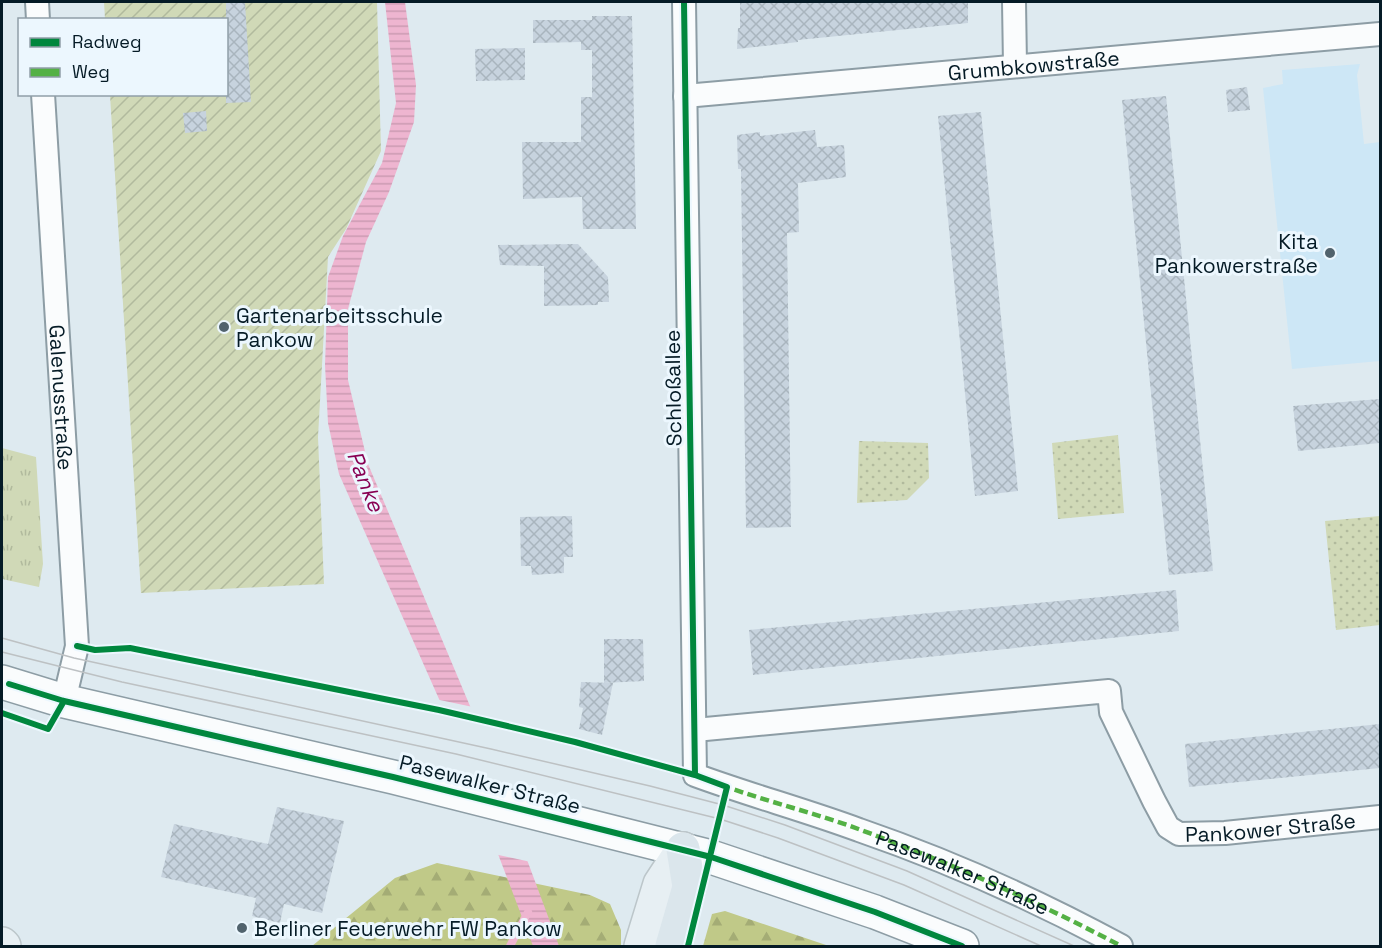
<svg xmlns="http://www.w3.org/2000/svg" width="1382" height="948" viewBox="0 0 1382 948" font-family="'Space Grotesk',sans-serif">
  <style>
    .built { fill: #cde7f6 }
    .grass { fill: url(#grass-tufts) }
    .forest { fill: url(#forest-firs) }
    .park { fill: url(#park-dots) }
    .garden { fill: url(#garden-furrows) }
    .water { fill: url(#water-rules) }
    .pier { fill: #deeaf0 }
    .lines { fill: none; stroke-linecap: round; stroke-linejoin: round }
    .stream { stroke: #eeb5d0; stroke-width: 8 }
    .building { fill: url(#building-cross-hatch) }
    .street-casing { stroke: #8d9da5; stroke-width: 26 }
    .secondary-casing { stroke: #8d9da5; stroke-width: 36 }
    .primary-casing { stroke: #bcc6ca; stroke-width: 36 }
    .highway-casing { stroke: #bcc6ca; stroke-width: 36 }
    .street { stroke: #fafcfd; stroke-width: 22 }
    .secondary { stroke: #fafcfd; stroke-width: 33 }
    .primary { stroke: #e7eff3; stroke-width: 33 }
    .highway { stroke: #dbe6ec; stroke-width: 33 }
    .tram { stroke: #bdc1c3; stroke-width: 1.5 }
    .quiet { stroke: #54b145; stroke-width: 4.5; stroke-dasharray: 9 4.5; stroke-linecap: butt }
    .cycleway-casing { stroke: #ecf7fe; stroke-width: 10 }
    .cycleway { stroke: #00873e; stroke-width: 6 }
    .poi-dot { fill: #51636d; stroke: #ecf7fe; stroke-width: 2 }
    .labels { text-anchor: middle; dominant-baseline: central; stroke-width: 6; stroke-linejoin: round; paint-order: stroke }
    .street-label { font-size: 21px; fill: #051b26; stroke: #ecf7fe }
    .poi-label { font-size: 21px; fill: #051b26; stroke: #ecf7fe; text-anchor: start }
    .water-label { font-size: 22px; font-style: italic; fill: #880053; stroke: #ecf7fe }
  </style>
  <defs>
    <pattern id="grass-tufts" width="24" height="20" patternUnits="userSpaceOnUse" patternTransform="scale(1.5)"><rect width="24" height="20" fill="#d0d9b7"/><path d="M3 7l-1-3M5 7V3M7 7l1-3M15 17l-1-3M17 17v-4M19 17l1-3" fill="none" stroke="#b1ba9d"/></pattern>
    <pattern id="forest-firs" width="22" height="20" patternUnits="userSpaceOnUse" patternTransform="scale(1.5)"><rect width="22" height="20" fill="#c0c988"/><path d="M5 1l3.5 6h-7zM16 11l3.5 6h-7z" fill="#a4ac75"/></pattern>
    <pattern id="park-dots" width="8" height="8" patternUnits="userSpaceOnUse" patternTransform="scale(1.5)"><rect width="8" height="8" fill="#d0d9b7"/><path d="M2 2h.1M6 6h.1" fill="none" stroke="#b1ba9d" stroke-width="1.8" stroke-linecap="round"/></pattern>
    <pattern id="garden-furrows" width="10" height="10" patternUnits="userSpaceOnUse" patternTransform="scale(1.5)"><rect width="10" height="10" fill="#d0d9b7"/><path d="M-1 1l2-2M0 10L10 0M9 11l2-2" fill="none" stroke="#b1ba9d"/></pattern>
    <pattern id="water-rules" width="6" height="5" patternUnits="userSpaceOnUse" patternTransform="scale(1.5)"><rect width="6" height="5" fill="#eeb5d0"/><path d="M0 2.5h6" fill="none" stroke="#cb9bb2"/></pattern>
    <pattern id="building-cross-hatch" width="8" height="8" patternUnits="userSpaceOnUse" patternTransform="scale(1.5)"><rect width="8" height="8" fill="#c7d3de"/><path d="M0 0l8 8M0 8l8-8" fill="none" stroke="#a9b5be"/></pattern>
  </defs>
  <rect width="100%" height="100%" fill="#deeaf0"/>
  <!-- built -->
  <path class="built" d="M1360 64 1357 75 1364 144 1380 142V361L1292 369 1263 88 1283 84 1282 70Z"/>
  <!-- grass -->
  <path class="grass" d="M2 448 36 457 43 564 39 587 2 579Z"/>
  <!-- forest -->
  <path class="forest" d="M437 863 590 895 610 904 621 930V946H312L395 878Z
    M725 911 829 946H703L712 914Z"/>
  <!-- park -->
  <path class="park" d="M1118 435 1124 513 1058 519 1052 443Z
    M859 441 928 443 929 478 907 500 857 503Z
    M1380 516V625L1336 630 1325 521Z"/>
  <!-- garden -->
  <path class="garden" d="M104 2H377L381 151 346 229 328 257 318 437 324 584 141 593 110 95 226 94V20L105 19Z"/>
  <!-- water -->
  <path class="water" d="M385 2H405L416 85 414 122 389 192 366 242 348 309V380L368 464 470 706 559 946H533L439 699 339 474 328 423 325 365 328 277 343 236 382 163 396 103Z"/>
  <!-- pier -->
  <path class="pier" d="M435 699 473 707 531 862 494 854Z"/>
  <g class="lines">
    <!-- stream -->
    <path class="stream" d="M510 946 528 912"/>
  </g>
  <!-- building -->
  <path class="building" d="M226 2H245L251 102 226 103Z
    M740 2H968V23L798 40V42L737 49 738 28H740Z
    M592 16H632L636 229H583L582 197 523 199 522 142H581V97H592V50H581V42L533 43V20H592Z
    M525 48V80L476 81 475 49Z
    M1247 87 1250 110 1228 112 1226 90Z
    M1166 96 1213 571 1169 575 1122 100Z
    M206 111 207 131 185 133 183 113Z
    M981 112 1018 491 975 496 938 116Z
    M815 130 817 147 844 145 846 177 798 183 799 232 787 233 791 527 746 528 741 169H738L737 135 760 132V136Z
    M578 244 608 277 609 302H598V305L544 306V266L500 265 498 245Z
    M1380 399V443L1298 451 1293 406Z
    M572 516 573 557H564V573L532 575 531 566H521L520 517Z
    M1176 590 1179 631 753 675 749 630Z
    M604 639H643L644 681 604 683Z
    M581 682 613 683 602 735 579 729 583 708 579 707Z
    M1380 724V768L1189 787 1185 744Z
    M277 807 344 821 322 913 284 904 280 923 252 916 256 898 161 877 174 824 268 844Z"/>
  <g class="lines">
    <!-- street casing -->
    <g class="street-casing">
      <g id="street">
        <path d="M37 2 38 20"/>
        <path id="s1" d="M684 2 695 775C749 795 805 810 859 830 949 861 1038 901 1121 946"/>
        <path d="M1014 2 1015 65"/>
        <path id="s2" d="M43 94 77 646 64 701"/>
        <path id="s3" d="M685 96 1380 34"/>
        <path id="s4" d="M695 730 1109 691 1111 712 1154 801 1168 827 1179 834 1225 833 1380 817"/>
      </g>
    </g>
    <!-- secondary casing -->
    <g class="secondary-casing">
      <path id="secondary" d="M2 682 64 701 393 777 711 857 875 912 962 946"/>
    </g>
    <!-- primary casing -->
    <g class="primary-casing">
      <path id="primary" d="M2 944 4 946
        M641 946 660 884 683 849"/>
    </g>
    <!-- highway casing -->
    <g class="highway-casing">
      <path id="highway" d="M672 946 689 887 683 849"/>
    </g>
    <!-- street -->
    <use href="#street" class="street"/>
    <!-- secondary -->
    <use href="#secondary" class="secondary"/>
    <!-- primary -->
    <use href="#primary" class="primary"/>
    <!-- highway -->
    <use href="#highway" class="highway"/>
    <!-- tram -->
    <path class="tram" d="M2 638 74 658 491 749 650 786 723 805 785 825 907 871 1074 946
      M2 652 122 682 456 754 720 819 778 838 904 885 1041 946"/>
    <!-- quiet -->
    <path class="quiet" d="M722 785C767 802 816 813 861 830 950 863 1038 902 1121 946"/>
    <!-- cycleway casing -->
    <g class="cycleway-casing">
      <path id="cycleway" d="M684 2 695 775
        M77 646 95 650 130 648 439 710 575 742 695 775 727 787 688 946
        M9 684 64 701 393 777 711 857 875 912 962 946
        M2 713 48 729 64 701"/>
    </g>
    <!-- cycleway -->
    <use href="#cycleway" class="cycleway"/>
  </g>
  <!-- markers -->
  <g class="poi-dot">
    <circle cx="1330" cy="253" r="6"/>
    <circle cx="224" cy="327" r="6"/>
    <circle cx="242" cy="928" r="6"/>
  </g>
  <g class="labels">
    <!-- street labels -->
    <g class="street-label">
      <text stroke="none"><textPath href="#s3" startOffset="350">Grumbkowstraße</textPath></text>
      <text transform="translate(673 388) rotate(-91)">Schloßallee</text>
      <text stroke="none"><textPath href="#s2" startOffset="304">Galenusstraße</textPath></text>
      <text transform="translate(490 784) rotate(14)">Pasewalker Straße</text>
      <text stroke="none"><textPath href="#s4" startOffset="670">Pankower Straße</textPath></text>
      <text stroke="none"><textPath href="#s1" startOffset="1058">Pasewalker Straße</textPath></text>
    </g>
    <!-- poi labels -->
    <g class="poi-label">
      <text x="1318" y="241" text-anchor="end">Kita<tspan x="1318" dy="24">Pankowerstraße</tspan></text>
      <text x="236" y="315">Gartenarbeitsschule<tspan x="236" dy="24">Pankow</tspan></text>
      <text x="254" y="928">Berliner Feuerwehr FW Pankow</text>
    </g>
    <!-- water labels -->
    <g class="water-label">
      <text transform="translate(366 481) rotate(68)">Panke</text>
    </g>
  </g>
  <!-- border -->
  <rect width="1382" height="948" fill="none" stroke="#051b26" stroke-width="6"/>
  <!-- legend -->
  <rect x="18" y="18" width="210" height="78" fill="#ecf7fe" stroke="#909fa8" stroke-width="1.5"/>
  <rect x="30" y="38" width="30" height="9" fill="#00873e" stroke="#909fa8" stroke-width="1.5"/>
  <text x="72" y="48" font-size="18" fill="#051b26">Radweg</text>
  <rect x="30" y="68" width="30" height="9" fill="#54b145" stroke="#909fa8" stroke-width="1.5"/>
  <text x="72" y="78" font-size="18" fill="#051b26">Weg</text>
</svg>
